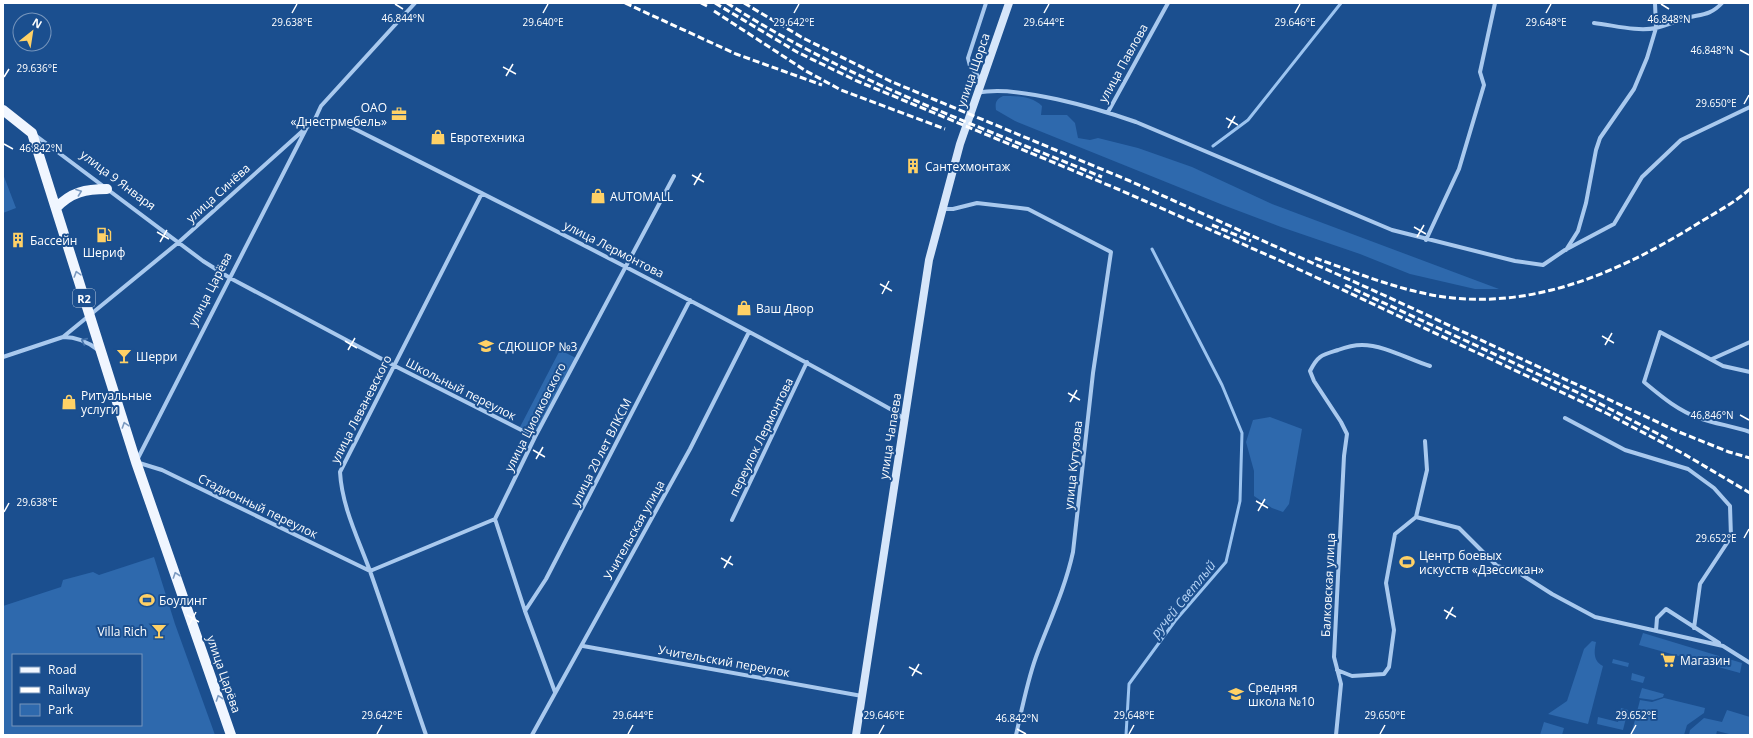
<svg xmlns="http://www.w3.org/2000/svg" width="1753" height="738" viewBox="0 0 1753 738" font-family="'Open Sans',sans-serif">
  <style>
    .green { fill: #2e69ad; fill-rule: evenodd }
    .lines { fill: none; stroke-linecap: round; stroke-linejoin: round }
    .stream { stroke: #9cc4f0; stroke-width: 3 }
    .street { stroke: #a9c9ee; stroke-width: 4 }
    .secondary { stroke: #d6e6fa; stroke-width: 8 }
    .primary { stroke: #f0f6ff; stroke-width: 10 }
    .rail { stroke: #fff; stroke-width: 3; stroke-dasharray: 7 3; stroke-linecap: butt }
    .oneway { stroke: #7b9ac1 }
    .oneway2 { stroke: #4674ac }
    .ticks { fill: none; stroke: #fff; stroke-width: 1.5 }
    .labels { text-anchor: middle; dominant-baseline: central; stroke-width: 4; stroke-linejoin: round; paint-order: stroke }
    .shield { fill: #1b4f8f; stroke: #bbcadd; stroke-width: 1 }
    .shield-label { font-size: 11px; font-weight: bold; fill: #fff }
    .street-label { font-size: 12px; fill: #fff; stroke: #1b4f8f }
    .poi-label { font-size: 12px; fill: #fff; stroke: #1b4f8f; text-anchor: start }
    .water-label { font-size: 13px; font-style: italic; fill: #b5d3f5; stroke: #1b4f8f }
    .ticks-label { font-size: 10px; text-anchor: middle; fill: #fff; stroke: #1b4f8f; stroke-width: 4; stroke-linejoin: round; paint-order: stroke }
  </style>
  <rect width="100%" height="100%" fill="#1b4f8f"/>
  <!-- green -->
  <path class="green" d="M1003 96C1016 96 1032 96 1042 106L1041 115H1067L1075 123 1078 138 1090 140 1098 138 1138 148 1192 167 1272 204 1499 289H1475L1410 274 1360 254 1281 227 1223 205 1015 121 996 110C995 103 996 99 1003 96Z
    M3 174 16 208 3 213Z
    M560 350 576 358 537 435 520 427Z
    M1270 417 1302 429 1289 504 1283 512 1272 508 1254 496V471L1246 442 1253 420Z
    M154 557 175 624 215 735H3V606L61 587 63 580 93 572 99 575ZM13 655H141V725H13Z
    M1643 633 1742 663 1740 673 1639 645Z
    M1592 641 1596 642C1594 652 1593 661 1603 666L1588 724 1548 714 1567 701 1584 649Z
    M1613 659 1629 663 1628 667 1612 663Z
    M1632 673 1645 677 1643 683 1631 680Z
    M1642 688 1664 694 1663 697 1653 700 1639 698Z
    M1664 698 1705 708 1704 713 1687 725 1684 735H1631L1640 700 1652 702Z
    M1621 708 1628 710 1623 730 1597 724 1598 717 1618 722Z
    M1727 710 1750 717V735H1733L1717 731 1716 735H1689L1690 730 1704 718 1722 722Z
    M1544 722 1564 728 1562 735H1540Z"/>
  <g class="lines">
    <!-- stream -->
    <path class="stream" d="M1213 146 1248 120 1341 3
      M1126 735 1129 684 1175 621 1226 562 1240 501 1242 433 1222 385 1152 249"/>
    <!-- street -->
    <path class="street" d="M1594 23C1613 25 1637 32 1656 28 1666 26 1676 21 1686 18 1701 14 1710 16 1722 3
      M982 81 970 66 968 58 986 3
      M978 93C1015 84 1099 109 1136 122L1392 230 1515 261 1543 265 1565 250 1614 224 1642 177 1681 140 1750 107
      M1108 112 1168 3
      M307 127C323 121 333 119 349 126 531 218 714 310 892 410L904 419
      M307 127 136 462 162 470 370 571
      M35 135 203 261 230 278 395 366 535 437
      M941 209H953L977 203 1028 209 1111 252 1093 373 1073 552C1065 589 1049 622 1036 657 1027 682 1022 709 1016 735
      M1426 240 1459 169 1484 85 1480 72 1495 3
      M1566 250 1578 231 1586 203 1596 150 1600 138 1634 89 1647 58 1656 28 1655 3
      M63 337C77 337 87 341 98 350
      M3 357 63 337 179 242 307 127 315 119 321 106 415 3
      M1712 359 1750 342
      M1750 372 1723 366 1660 332 1644 382C1661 396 1677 410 1699 418 1715 424 1733 426 1750 432
      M1565 418 1625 450 1688 469 1714 488 1730 506 1731 537 1700 584 1694 628
      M1416 517 1427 470 1425 441
      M495 519 535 437 674 176
      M495 519 525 611 555 692
      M732 520 807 362
      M370 571 495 519
      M525 611 546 579 690 300
      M1656 631 1657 618 1666 609 1719 643
      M583 646 862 696
      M1337 670 1352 676 1384 674 1389 667 1394 630 1386 583 1395 534 1416 517 1459 528 1497 566 1516 571 1552 594 1595 617 1723 646 1750 663
      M426 735C407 680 389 625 370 571 358 538 342 507 340 472L482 193
      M532 735 690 449 749 332
      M1336 735 1341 684 1334 657 1344 456 1347 434 1341 422 1314 381 1310 371C1318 355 1322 355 1338 350 1346 347 1354 345 1362 345 1384 345 1408 359 1430 366"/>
    <!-- secondary -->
    <path class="secondary" d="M856 735 929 260 960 144 1009 3"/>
    <!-- primary -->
    <path class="primary" d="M3 110 32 133 136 462 231 735
      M56 208C71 192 86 189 107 189"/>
    <!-- rail -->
    <path class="rail" d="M625 3 736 54 822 85
      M701 3 707 6
      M715 3 797 52 857 81 1120 190 1281 261 1606 413 1684 454 1750 493
      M727 3C841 77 976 125 1102 177
      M744 3 803 38 890 81 1130 181 1388 297 1679 432 1729 452 1750 458
      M714 11 806 71 841 90 945 129
      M1212 225 1251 241
      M1315 258C1360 274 1405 293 1453 298 1541 307 1625 269 1697 224 1715 213 1734 203 1750 189
      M1345 285 1581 394 1670 440"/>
  </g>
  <!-- one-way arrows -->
  <defs><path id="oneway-chevron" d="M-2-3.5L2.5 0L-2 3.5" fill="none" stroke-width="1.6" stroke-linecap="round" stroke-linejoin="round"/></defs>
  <g class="oneway">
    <use href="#oneway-chevron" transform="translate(79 192) rotate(-20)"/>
    <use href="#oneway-chevron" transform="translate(77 274) rotate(-107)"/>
    <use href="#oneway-chevron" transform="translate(125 425) rotate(-108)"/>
    <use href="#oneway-chevron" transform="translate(176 575) rotate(-109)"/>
    <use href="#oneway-chevron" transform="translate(219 698) rotate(-109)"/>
  </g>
  <use class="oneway2" href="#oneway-chevron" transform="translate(84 341) rotate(-156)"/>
  <!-- ticks -->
  <path class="ticks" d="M395 4 403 9M1661 4 1669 9M292 13 297 4M543 13 548 4M794 13 799 4M1044 13 1049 4M1295 13 1300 4M1546 13 1551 4M1740 50 1749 55M503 67 516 74M506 76 513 64M4 77 9 69M1744 104 1749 95M1226 118 1238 125M1228 128 1235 116M4 144 13 149M692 175 704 182M694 185 701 173M1414 227 1426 234M157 232 169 239M1417 237 1424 225M160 242 167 230M880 284 892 291M882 294 889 281M1602 336 1614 343M345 341 357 348M1605 345 1612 333M348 350 355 338M1068 393 1080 400M1070 402 1077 390M1740 415 1749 420M533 450 545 457M536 459 543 447M1256 501 1268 508M1258 511 1265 499M4 512 9 503M1744 538 1749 529M721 558 733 565M724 568 731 556M1444 610 1456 617M187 615 199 622M1446 619 1453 607M189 625 196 612M909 667 922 674M912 676 919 664M1017 729 1026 734M377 734 382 725M628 734 633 725M879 734 884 725M1129 734 1134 725M1380 734 1385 725M1631 734 1636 725"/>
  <!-- icons -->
  <defs>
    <g id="office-bare" transform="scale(1.2)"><path d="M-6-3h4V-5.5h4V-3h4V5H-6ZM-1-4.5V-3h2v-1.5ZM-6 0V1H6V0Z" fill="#ffd166" stroke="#1b4f8f" stroke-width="2.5" paint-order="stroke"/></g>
    <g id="shop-bare" transform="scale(1.2)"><path d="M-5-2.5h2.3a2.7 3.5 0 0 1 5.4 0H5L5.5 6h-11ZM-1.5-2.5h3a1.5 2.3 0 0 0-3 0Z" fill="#ffd166" stroke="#1b4f8f" stroke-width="2.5" paint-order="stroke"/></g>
    <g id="building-bare" transform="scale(1.2)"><path d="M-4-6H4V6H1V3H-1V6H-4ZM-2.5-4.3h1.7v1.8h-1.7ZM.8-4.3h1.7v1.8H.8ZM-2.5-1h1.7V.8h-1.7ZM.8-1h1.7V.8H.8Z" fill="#ffd166" stroke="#1b4f8f" stroke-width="2.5" paint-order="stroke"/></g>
    <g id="fuel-bare" transform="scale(1.2)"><path d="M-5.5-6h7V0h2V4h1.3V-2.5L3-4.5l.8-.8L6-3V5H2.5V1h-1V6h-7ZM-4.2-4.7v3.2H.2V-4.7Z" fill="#ffd166" stroke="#1b4f8f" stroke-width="2.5" paint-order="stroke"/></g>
    <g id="school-bare" transform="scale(1.2)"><path d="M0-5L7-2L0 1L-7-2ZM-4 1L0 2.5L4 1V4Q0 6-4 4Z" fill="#ffd166" stroke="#1b4f8f" stroke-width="2.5" paint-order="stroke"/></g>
    <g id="bar-bare" transform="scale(1.2)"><path d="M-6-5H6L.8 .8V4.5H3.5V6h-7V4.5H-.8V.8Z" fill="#ffd166" stroke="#1b4f8f" stroke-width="2.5" paint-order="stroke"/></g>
    <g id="stadium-bare" transform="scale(1.2)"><path d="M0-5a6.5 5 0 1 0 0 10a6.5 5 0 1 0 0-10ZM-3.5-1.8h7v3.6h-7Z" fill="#ffd166" stroke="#1b4f8f" stroke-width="2.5" paint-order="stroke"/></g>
    <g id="supermarket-bare" transform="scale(1.2)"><path d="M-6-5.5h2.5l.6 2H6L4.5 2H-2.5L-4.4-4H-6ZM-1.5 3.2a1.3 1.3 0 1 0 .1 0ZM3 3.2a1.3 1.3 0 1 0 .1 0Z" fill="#ffd166" stroke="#1b4f8f" stroke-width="2.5" paint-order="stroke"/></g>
  </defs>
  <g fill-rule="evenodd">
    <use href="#office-bare" x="399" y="114"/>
    <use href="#shop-bare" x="438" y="137"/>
    <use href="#building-bare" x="913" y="166"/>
    <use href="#shop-bare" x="598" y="196"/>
    <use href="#fuel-bare" x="104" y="235"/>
    <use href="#building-bare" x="18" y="240"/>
    <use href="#shop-bare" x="744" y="308"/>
    <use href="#school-bare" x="486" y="346"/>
    <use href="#bar-bare" x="124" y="356"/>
    <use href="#shop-bare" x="69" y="402"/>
    <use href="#stadium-bare" x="1407" y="562"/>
    <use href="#stadium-bare" x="147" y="600"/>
    <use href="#bar-bare" x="159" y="631"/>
    <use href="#supermarket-bare" x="1668" y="660"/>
    <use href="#school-bare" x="1236" y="694"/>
  </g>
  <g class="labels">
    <!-- shield labels -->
    <rect class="shield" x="73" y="289" width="22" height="18" rx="3"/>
    <g class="shield-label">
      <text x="84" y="298">R2</text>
    </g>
    <!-- street labels -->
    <g class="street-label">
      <text transform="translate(1123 63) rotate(-61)">улица Павлова</text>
      <text transform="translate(973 70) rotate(-71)">улица Щорса</text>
      <text transform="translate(118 180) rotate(37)">улица 9 Января</text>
      <text transform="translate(218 193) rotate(-42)">улица Синёва</text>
      <text transform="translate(614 249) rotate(27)">улица Лермонтова</text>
      <text transform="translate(210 289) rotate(-63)">улица Царёва</text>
      <text transform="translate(461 389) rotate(27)">Школьный переулок</text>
      <text transform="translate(361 409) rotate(-63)">улица Леваневского</text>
      <text transform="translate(535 417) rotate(-63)">улица Циолковского</text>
      <text transform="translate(890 436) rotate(-81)">улица Чапаева</text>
      <text transform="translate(761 437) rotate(-64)">переулок Лермонтова</text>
      <text transform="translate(601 452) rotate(-63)">улица 20 лет ВЛКСМ</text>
      <text transform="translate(1073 465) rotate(-84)">улица Кутузова</text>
      <text transform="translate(258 506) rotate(26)">Стадионный переулок</text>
      <text transform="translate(634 530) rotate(-61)">Учительская улица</text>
      <text transform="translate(1328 585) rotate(-87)">Балковская улица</text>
      <text transform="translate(724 661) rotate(10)">Учительский переулок</text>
      <text transform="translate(224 674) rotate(71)">улица Царёва</text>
    </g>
    <!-- poi labels -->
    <g class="poi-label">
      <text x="387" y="107" text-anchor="end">ОАО<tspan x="387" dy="14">«Днестрмебель»</tspan></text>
      <text x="450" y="137">Евротехника</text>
      <text x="925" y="166">Сантехмонтаж</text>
      <text x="610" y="196">AUTOMALL</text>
      <text x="30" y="240">Бассейн</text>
      <text x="104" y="252" text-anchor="middle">Шериф</text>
      <text x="756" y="308">Ваш Двор</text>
      <text x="498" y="346">СДЮШОР №3</text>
      <text x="136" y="356">Шерри</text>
      <text x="81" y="395">Ритуальные<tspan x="81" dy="14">услуги</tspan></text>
      <text x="1419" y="555">Центр боевых<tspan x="1419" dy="14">искусств «Дзессикан»</tspan></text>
      <text x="159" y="600">Боулинг</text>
      <text x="147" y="631" text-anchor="end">Villa Rich</text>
      <text x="1680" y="660">Магазин</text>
      <text x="1248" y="687">Средняя<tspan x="1248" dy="14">школа №10</tspan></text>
    </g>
    <!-- water labels -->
    <g class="water-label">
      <text transform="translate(1183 599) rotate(-51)">ручей Светлый</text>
    </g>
  </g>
  <g class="ticks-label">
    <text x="403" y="22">46.844°N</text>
    <text x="1669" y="23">46.848°N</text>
    <text x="1546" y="26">29.648°E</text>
    <text x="292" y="26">29.638°E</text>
    <text x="543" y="26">29.640°E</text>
    <text x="794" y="26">29.642°E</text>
    <text x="1044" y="26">29.644°E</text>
    <text x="1295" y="26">29.646°E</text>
    <text x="1712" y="54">46.848°N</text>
    <text x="37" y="72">29.636°E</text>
    <text x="1716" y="107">29.650°E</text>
    <text x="41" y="152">46.842°N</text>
    <text x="1712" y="419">46.846°N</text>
    <text x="37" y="506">29.638°E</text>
    <text x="1716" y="542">29.652°E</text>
    <text x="382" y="719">29.642°E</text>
    <text x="633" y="719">29.644°E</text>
    <text x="884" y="719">29.646°E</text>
    <text x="1134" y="719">29.648°E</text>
    <text x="1385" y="719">29.650°E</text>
    <text x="1636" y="719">29.652°E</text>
    <text x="1017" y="722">46.842°N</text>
  </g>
  <!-- border -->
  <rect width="1753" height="738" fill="none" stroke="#ffffff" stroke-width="8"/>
  <!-- legend -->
  <rect x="12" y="654" width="130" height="72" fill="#1b4f8f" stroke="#7695bc"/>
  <rect x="20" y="667" width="20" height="6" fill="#f0f6ff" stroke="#7695bc"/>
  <text x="48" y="674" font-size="12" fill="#ffffff">Road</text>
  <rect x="20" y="687" width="20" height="6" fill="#ffffff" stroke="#7695bc"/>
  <text x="48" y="694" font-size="12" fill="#ffffff">Railway</text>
  <rect x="20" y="704" width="20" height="12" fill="#2e69ad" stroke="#7695bc"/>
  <text x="48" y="714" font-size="12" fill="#ffffff">Park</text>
  <!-- north arrow -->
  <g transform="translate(32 32) rotate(30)"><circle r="19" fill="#1b4f8f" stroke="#7695bc"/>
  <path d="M0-3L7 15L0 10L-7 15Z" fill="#ffd166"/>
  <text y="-6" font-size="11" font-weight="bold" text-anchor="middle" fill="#ffffff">N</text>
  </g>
</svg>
